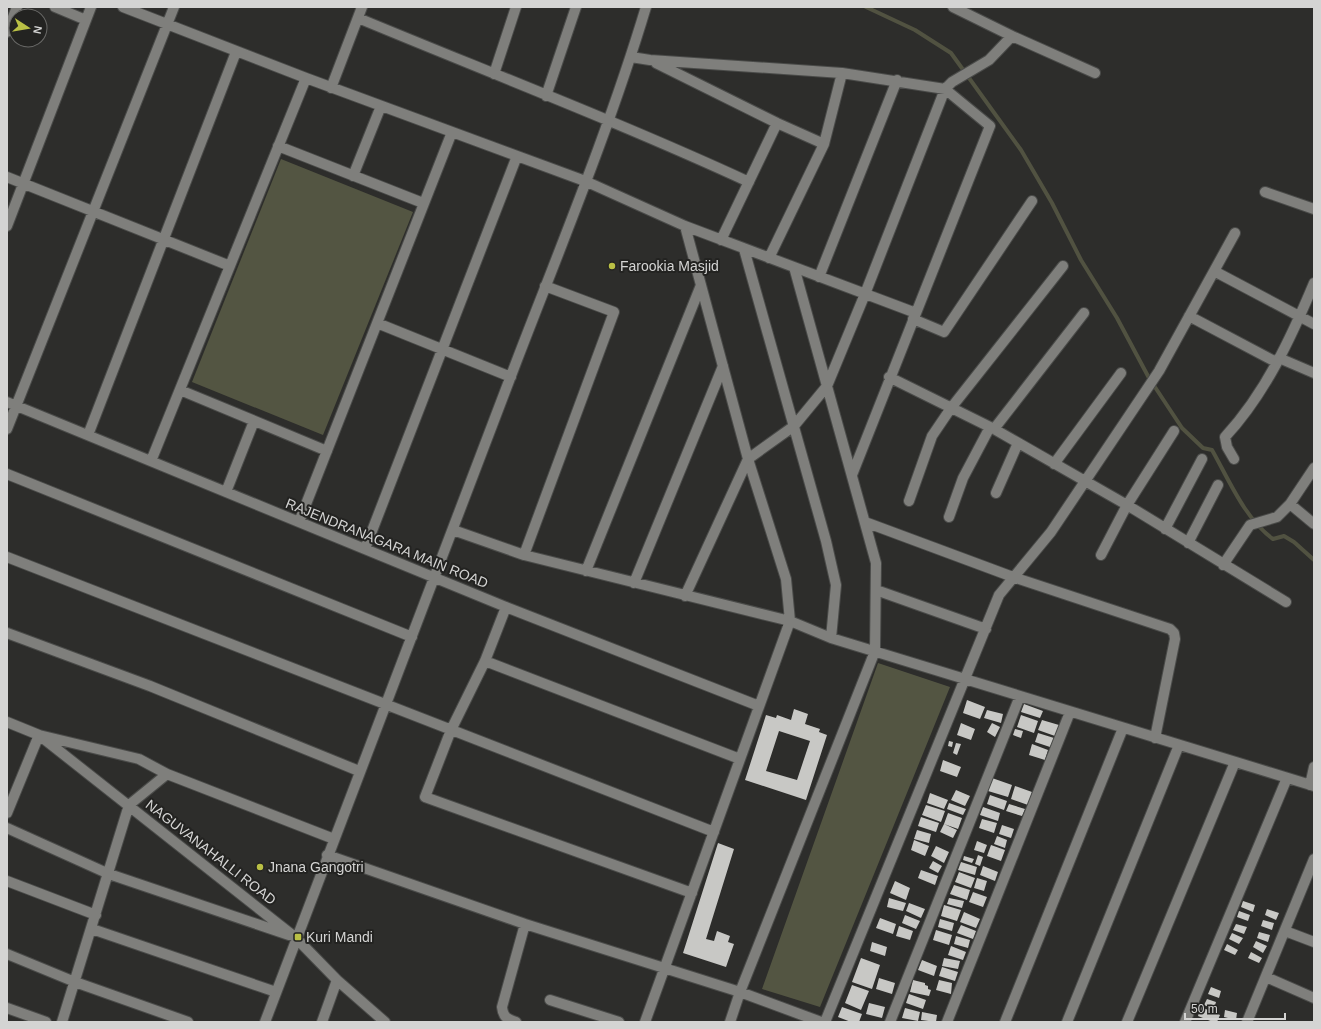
<svg xmlns="http://www.w3.org/2000/svg" width="1321" height="1029" viewBox="0 0 1321 1029" font-family="Arial,sans-serif">
  <style>
    .green { fill: #535542 }
    .lines { fill: none; stroke-linecap: round; stroke-linejoin: round }
    .stream { stroke: #515241; stroke-width: 4 }
    .building { fill: #c8c8c5; fill-rule: evenodd }
    .minor-casing { stroke: #4a4b49; stroke-width: 12 }
    .minor { stroke: #7f7f7c; stroke-width: 10 }
    .poi-dot { fill: #bac045; stroke: #232321; stroke-width: 1.5 }
    .labels { text-anchor: middle; dominant-baseline: central; stroke-width: 4; stroke-linejoin: round; paint-order: stroke }
    .poi-label { font-size: 14px; fill: #d4d4d3; stroke: #232321; text-anchor: start }
    .street-label { font-size: 14px; fill: #d4d4d3; stroke: #232321 }
  </style>
  <rect width="100%" height="100%" fill="#2d2d2b"/>
  <!-- green -->
  <path class="green" d="M281 159 413 212 323 435 192 382Z
    M878 663 950 687 820 1007 762 989Z"/>
  <g class="lines">
    <!-- stream -->
    <path class="stream" d="M866 7 915 30 951 53 1021 150 1052 203 1081 260 1117 318 1149 378 1182 428 1203 448 1212 450C1229 480 1245 519 1273 539L1284 536 1294 542 1314 560"/>
  </g>
  <!-- building -->
  <path class="building" d="M967 700 985 707 980 719 963 713Z
    M1024 704 1043 711 1040 718 1021 712Z
    M794 709 808 714 805 724 820 729 819 732 827 735 806 800 745 780 766 715 776 718 777 715 791 720ZM779 731 810 741 797 780 766 771Z
    M987 710 1003 714 1001 723 984 718Z
    M1021 715 1038 721 1034 733 1017 727Z
    M1042 720 1059 725 1055 736 1038 730Z
    M961 723 975 729 971 740 957 735Z
    M992 723 1000 727 995 737 987 732Z
    M1015 729 1023 731 1021 738 1013 735Z
    M1038 733 1054 738 1050 747 1035 742Z
    M949 741 953 742 952 747 948 746Z
    M956 743 961 744 957 755 953 753Z
    M1032 744 1048 750 1045 760 1029 755Z
    M943 760 961 767 957 777 940 771Z
    M992 778 1012 785 1008 797 988 791Z
    M1015 786 1032 792 1028 805 1011 799Z
    M956 790 970 796 965 806 951 800Z
    M930 793 948 800 944 809 927 803Z
    M990 795 1007 801 1004 810 987 804Z
    M949 803 966 809 963 815 947 809Z
    M1009 804 1025 809 1022 816 1006 811Z
    M926 805 945 811 941 822 922 815Z
    M983 807 1000 813 998 821 980 815Z
    M948 813 962 818 958 829 944 824Z
    M921 817 939 823 936 832 918 826Z
    M982 819 997 823 994 833 979 828Z
    M944 824 957 830 953 838 940 832Z
    M1002 825 1014 829 1011 838 999 834Z
    M917 830 931 834 929 843 914 839Z
    M997 836 1007 840 1005 848 994 844Z
    M914 840 929 846 925 856 911 850Z
    M977 841 987 845 984 853 974 850Z
    M718 843 734 849 706 939 714 941 717 931 730 936 728 942 734 944 726 967 683 953Z
    M991 845 1005 850 1001 861 987 856Z
    M936 846 949 852 944 863 931 856Z
    M978 855 983 857 980 866 975 864Z
    M964 856 974 859 972 863 963 860Z
    M933 861 942 866 938 873 929 868Z
    M961 862 977 867 975 875 958 870Z
    M983 866 998 872 995 881 980 875Z
    M921 870 938 876 935 885 918 878Z
    M959 872 975 878 971 888 955 882Z
    M977 878 987 881 984 891 974 888Z
    M895 881 910 888 906 900 890 893Z
    M954 885 970 890 967 900 950 894Z
    M973 892 987 897 983 907 969 902Z
    M889 898 906 903 903 911 887 907Z
    M949 898 964 901 962 908 947 904Z
    M1243 901 1255 905 1253 912 1241 907Z
    M909 903 925 909 921 918 906 911Z
    M944 905 961 910 957 921 941 916Z
    M1267 909 1279 913 1276 920 1265 915Z
    M1239 911 1250 915 1248 921 1237 917Z
    M964 912 980 919 976 928 960 922Z
    M905 915 920 921 916 929 902 923Z
    M880 918 896 924 893 934 876 928Z
    M940 919 954 923 952 931 938 927Z
    M1263 920 1274 923 1272 930 1261 926Z
    M1236 924 1247 927 1244 934 1233 930Z
    M961 925 976 931 973 939 957 933Z
    M899 926 913 931 910 940 896 936Z
    M936 930 952 935 949 945 933 940Z
    M1259 932 1270 935 1268 942 1257 938Z
    M1232 933 1243 938 1239 944 1229 939Z
    M956 936 970 940 968 948 954 944Z
    M1256 941 1267 946 1263 953 1253 947Z
    M872 942 887 947 885 956 870 951Z
    M1227 944 1238 950 1235 955 1224 950Z
    M951 946 966 952 963 960 948 955Z
    M1251 952 1262 958 1259 963 1248 958Z
    M861 958 880 965 872 989 852 982Z
    M944 958 960 961 958 969 942 966Z
    M922 960 937 966 934 976 918 970Z
    M942 967 958 972 955 981 939 976Z
    M879 978 895 983 892 994 876 989Z
    M913 980 925 983V985L928 986V989L931 990 929 996 910 992Z
    M939 980 952 983 951 994 936 990Z
    M852 985 869 991 861 1010 845 1003Z
    M1211 987 1221 991 1219 998 1208 994Z
    M909 994 926 1000 923 1009 906 1003Z
    M1207 999 1216 1002 1214 1009 1204 1005Z
    M869 1003 885 1007 882 1018 866 1014Z
    M842 1007 862 1014 859 1022H851L838 1017Z
    M1201 1007 1220 1015 1217 1022H1213L1198 1016Z
    M905 1008 920 1012 918 1021 902 1018Z
    M1225 1010 1237 1013 1236 1020 1224 1017Z
    M922 1012 937 1015 936 1022 921 1020Z"/>
  <g class="lines">
    <!-- minor casing -->
    <g class="minor-casing">
      <path id="minor" d="M55 7 86 20
        M123 7 306 78 585 181 685 226 916 313
        M953 7 1012 36
        M358 18C488 72 621 123 749 182
        M7 32 17 7
        M631 57 650 60 842 73 945 89 990 126 852 475
        M656 63 777 123 824 144
        M494 74 516 7
        M331 88 362 7
        M546 96 576 7
        M278 146 423 203
        M353 176 381 106
        M7 177 230 266
        M1265 192 1314 209
        M7 226 91 7
        M721 240 777 123
        M744 249 826 541 836 585 831 638
        M769 258 824 144 842 73
        M1214 271 1314 324
        M819 277 897 80
        M1189 316 1276 362
        M913 319 944 332 1032 201
        M377 323 511 377
        M1279 358 1314 373
        M889 377 994 429 1127 505 1286 602
        M180 390 327 451
        M7 402 506 607 759 706
        M7 429 174 7
        M994 429 1084 313
        M88 435 236 52
        M1234 459 1227 447 1225 437C1265 394 1291 338 1314 283
        M151 461 306 78
        M1054 464 1121 373
        M7 474 412 637
        M226 492 254 421
        M996 493 1018 443
        M909 501 932 436 951 408 1063 266
        M1290 504 1314 524
        M949 517 963 478 990 427
        M299 522 452 132
        M865 522 1013 577 1170 629 1174 633 1175 639 1155 738
        M1165 529 1202 459
        M453 530 524 555 790 621 831 638 1314 786
        M1188 543 1218 485
        M365 549 517 156
        M524 555 614 312 545 286
        M1101 555 1127 505 1174 431
        M7 557 714 832
        M1223 565 1250 525 1277 517 1290 504 1314 468
        M586 571 701 285
        M634 583 723 366
        M876 590 986 629
        M685 596 748 459 794 426 827 386 865 294 945 89 952 82 989 60 1012 36 1095 73
        M506 607 485 661 451 730 425 797 692 893
        M7 633 150 686 359 771
        M485 661 740 759
        M7 722 39 735 296 938 337 980 385 1022
        M1310 785 1314 767
        M7 813 39 735 139 759 167 774 334 839
        M7 828 109 874 289 935
        M327 855 525 924 740 992 821 1022
        M7 881 96 915
        M92 929 276 992
        M1285 931 1314 942
        M7 954 75 982 188 1022
        M1266 977 1314 998
        M550 1000 619 1022
        M7 1008 46 1022
        M62 1022 129 805 167 774
        M265 1022C347 801 434 581 517 360 562 243 610 127 646 7
        M322 1022 337 980
        M516 1022C507 1019 503 1017 502 1007L525 924
        M645 1022 790 621 786 579 748 459 685 226
        M730 1022 740 992 875 651 876 563 794 267
        M825 1022 999 595 1051 532 1159 371 1235 233
        M890 1022 1020 696
        M947 1022 1070 712
        M1005 1022 1123 728
        M1067 1022 1179 745
        M1127 1022 1235 762
        M1185 1022 1287 778
        M1247 1022 1314 859"/>
    </g>
    <!-- minor -->
    <use href="#minor" class="minor"/>
  </g>
  <!-- markers -->
  <g class="poi-dot">
    <circle cx="612" cy="266" r="4"/>
    <circle cx="260" cy="867" r="4"/>
    <rect x="294" y="933" width="8" height="8" rx="2"/>
  </g>
  <g class="labels">
    <!-- poi labels -->
    <g class="poi-label">
      <text x="620" y="266">Farookia Masjid</text>
      <text x="268" y="867">Jnana Gangotri</text>
      <text x="306" y="937">Kuri Mandi</text>
    </g>
    <!-- street labels -->
    <g class="street-label">
      <text transform="translate(387 543) rotate(22)">RAJENDRANAGARA MAIN ROAD</text>
      <text transform="translate(211 852) rotate(38)">NAGUVANAHALLI ROAD</text>
    </g>
  </g>
  <!-- border -->
  <rect width="1321" height="1029" fill="none" stroke="#d4d4d3" stroke-width="16"/>
  <!-- north arrow -->
  <g transform="translate(28 28) rotate(102)"><circle r="19" fill="#232321" stroke="#6a6a68"/>
  <path d="M0-3L7 15L0 10L-7 15Z" fill="#bac045"/>
  <text y="-6" font-size="11" font-weight="bold" text-anchor="middle" fill="#d4d4d3">N</text>
  </g>
  <!-- scale -->
  <path d="M1185 1013v6h100v-6" fill="none" stroke="#d4d4d3" stroke-width="2"/>
  <text x="1191" y="1013" font-size="12" fill="#d4d4d3" stroke="#232321" stroke-width="3" paint-order="stroke">50 m</text>
</svg>
